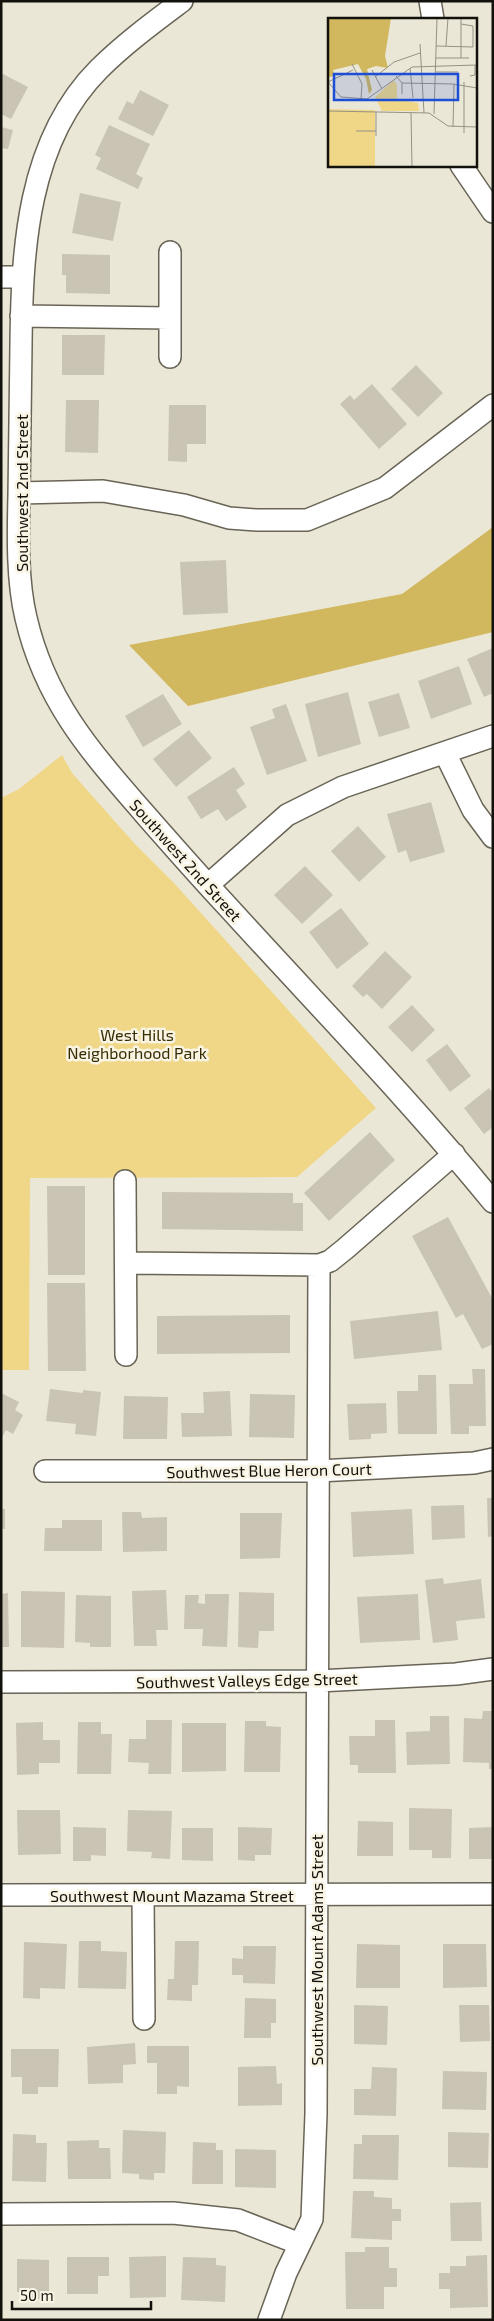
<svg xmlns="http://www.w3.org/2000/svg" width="494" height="2321" viewBox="0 0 494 2321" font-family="'Exo 2',sans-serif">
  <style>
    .green { fill: #efd787 }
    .forest { fill: #d1b75e }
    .building { fill: #c9c4b4 }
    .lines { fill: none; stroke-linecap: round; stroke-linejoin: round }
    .minor-casing { stroke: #696456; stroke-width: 24 }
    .minor { stroke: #fff; stroke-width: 21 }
    .labels { text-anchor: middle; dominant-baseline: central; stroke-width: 5; stroke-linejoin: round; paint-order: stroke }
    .street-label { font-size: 16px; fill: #13110c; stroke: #f9f4e3 }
    .park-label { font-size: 16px; fill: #372d04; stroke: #f9f4e3 }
    .inset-road { fill: none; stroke: #959185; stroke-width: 1 }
    .view { fill: #1d4ed8; fill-opacity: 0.15; stroke: #1d4ed8; stroke-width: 2.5 }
    .inset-edge { fill: none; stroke: #13110c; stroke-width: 2.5 }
  </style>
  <rect width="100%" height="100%" fill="#ebe7d6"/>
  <!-- green -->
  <path class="green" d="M62 755 72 773 134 843 174 883 376 1108 297 1177 30 1178 29 1370H1V798L19 789Z"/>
  <!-- forest -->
  <path class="forest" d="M493 527V632L188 706 129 645 402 594Z"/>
  <!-- building -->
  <path class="building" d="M1 73 28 87 11 119 1 114Z
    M140 90 169 105 153 136 118 119 127 101 133 104Z
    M109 125 150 144 136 174 143 178 138 189 96 169 101 158 95 155Z
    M1 127 13 130 8 149 1 148Z
    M80 193 121 202 113 241 72 233Z
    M62 254 110 255V294L66 293V275H62Z
    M62 335H105L104 375H62Z
    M416 365 443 393 418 417 391 389Z
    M372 384 407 424 379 449 340 404 350 395 354 400Z
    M66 400H99L98 453 65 452Z
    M169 405H206V444H187V462L168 461Z
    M226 560 228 613 183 615 180 562Z
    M493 648V693L484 697 467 659Z
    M459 666 472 704 431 719 418 681Z
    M348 692 361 744 318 757 305 704Z
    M399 693 410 728 379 737 368 702Z
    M163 694 182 724 143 747 125 716Z
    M286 704 307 761 267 775 250 727 275 718 272 709Z
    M189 730 212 758 176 787 153 759Z
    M234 767 245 784 236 790 247 807 226 821 218 809 201 819 187 797Z
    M431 802 445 852 410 862 406 850 398 853 387 814Z
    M358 826 386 857 359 882 331 851Z
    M305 866 333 895 302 924 274 895Z
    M341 908 369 944 337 969 309 932Z
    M385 951 412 977 382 1009 367 994 363 997 352 986Z
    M412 1005 435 1030 412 1052 388 1027Z
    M447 1044 471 1076 450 1092 426 1060Z
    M489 1088 493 1093V1127L484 1134 464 1108Z
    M370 1132 395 1160 329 1221 304 1193Z
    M47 1186H85V1275H48Z
    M162 1192 293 1193V1203H303V1231L162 1229Z
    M448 1217 493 1300V1344L482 1349 463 1314 456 1318 412 1236Z
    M47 1283H85L86 1371H48Z
    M438 1311 442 1350 354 1359 350 1321Z
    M290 1315V1353L157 1354V1316Z
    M472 1369H485L486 1426H469V1434H451L449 1384H473Z
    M418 1375H436L437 1434H398L397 1391H418Z
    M50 1389 83 1393V1390L101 1392 96 1436 75 1434 76 1424 46 1421Z
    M230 1391 232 1436 182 1437 181 1413H204L203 1392Z
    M1 1393 19 1402 15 1410 23 1415 13 1434 6 1430 1 1439Z
    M250 1394 295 1395 294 1438 249 1437Z
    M124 1396 168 1397 167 1439H123Z
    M386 1403 387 1433 371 1434V1439L349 1440 347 1404Z
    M487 1498H493V1536L488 1537Z
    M464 1505 465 1538 432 1540 431 1506Z
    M1 1509H5V1529H1Z
    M412 1509 414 1554 353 1557 351 1512Z
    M122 1512H141L142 1518 167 1517V1551L123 1552Z
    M240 1513H282L280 1558 240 1559Z
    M62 1520H102V1551H44L45 1528H62Z
    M443 1578 444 1584 481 1579 485 1618 456 1621 458 1640 433 1643 425 1580Z
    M166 1590 168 1630H156L157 1646H134L132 1591Z
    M21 1591 65 1592 64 1648 21 1647Z
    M239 1592 274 1593V1631H259L258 1648 238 1647Z
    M8 1593 9 1647H1V1594Z
    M205 1594H229L227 1647 202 1646 203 1629H184L185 1595H199L198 1603 205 1604Z
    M418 1594 420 1640 360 1643 357 1597Z
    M76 1595 111 1596V1647H90V1643L75 1642Z
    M483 1711H493V1769H489V1763L463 1762 464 1718 482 1719Z
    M430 1716H449L450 1764 407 1765 406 1732 430 1731Z
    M146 1720H172L171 1774H148L149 1763 128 1762 129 1739H146Z
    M375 1720H395L396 1773H358V1765H350L349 1736H375Z
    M245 1721H266V1726L281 1727 280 1772H244Z
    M43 1722V1740H60V1763H39V1774L17 1775 16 1723Z
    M78 1722H101V1734H112L111 1774H77Z
    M182 1723H226V1771L182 1772Z
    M409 1808 452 1809 451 1858H432V1850H409Z
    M17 1810H60L61 1854 18 1855Z
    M128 1810 172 1811 170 1859 151 1858 152 1852 127 1851Z
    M358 1821 393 1822V1856H357Z
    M73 1827 106 1828V1856L91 1855V1861H73Z
    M238 1827 272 1828 271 1855H255V1861L238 1860Z
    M493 1827V1859H469V1828Z
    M182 1828H213V1861L182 1860Z
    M79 1941H101V1951L127 1952 126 1989 78 1988Z
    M175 1941H199L198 1985H192V2001L167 2000 168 1979H174Z
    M24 1942 67 1944 65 1989 40 1988V1999L23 1998Z
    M357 1944 400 1945V1988H356Z
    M443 1944H486L487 1987 443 1988Z
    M243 1946H276L275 1984 243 1983V1975H232V1958L243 1959Z
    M245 1998 276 1999V2023H271V2038H244Z
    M354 2005 388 2006 387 2045 354 2044Z
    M459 2005H489L490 2041 460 2042Z
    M135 2043 136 2064 123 2065V2083L88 2084 87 2047Z
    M147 2046H189V2087L177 2086V2094H157V2063H147Z
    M11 2049H59L58 2087H38V2094H22V2077H11Z
    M276 2066 277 2084 282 2083V2105L238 2106V2067Z
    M372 2067 397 2068 396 2116 354 2115V2089H371Z
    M443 2071 487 2072 486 2110 442 2109Z
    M123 2130 166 2132 165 2173H154V2180L139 2179V2174L122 2173Z
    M448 2132 489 2133 488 2168 448 2167Z
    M13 2134 36 2135V2143H47L46 2182 12 2181Z
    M362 2135H399L398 2180 353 2179 354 2144H362Z
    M99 2140V2148H110L111 2179H68L67 2141Z
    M193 2142 216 2143V2150H223V2184H192Z
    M235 2149 276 2150V2188L235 2187Z
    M353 2191H374V2197L392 2198V2209H401V2221H392V2240L351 2238Z
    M481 2202 482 2241H451L450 2203Z
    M365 2247H389V2268H397V2287H384V2309H346L345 2252H365Z
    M487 2255 488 2307 450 2308V2289H439V2273H450V2266H466V2256Z
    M166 2256V2297L130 2298 129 2257Z
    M67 2257H109V2276H98V2294H67Z
    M183 2257 216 2258V2265L226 2266 225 2302 181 2300Z
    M17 2259 49 2260V2292H41V2299H32V2292H17Z"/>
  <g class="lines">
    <!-- minor casing -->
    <g class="minor-casing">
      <path id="minor" d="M182 1C154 22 124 44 99 69 27 141 22 250 21 345 20 396 20 446 19 496 18 534 17 581 26 618 45 700 89 750 143 812 171 844 200 877 229 908 318 1006 410 1100 493 1202
        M430 1 433 19
        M461 165 493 212
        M1 277H22
        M21 316 170 318
        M170 357V252
        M19 493 103 491 184 505 229 518 257 520H307L385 488 493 405
        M445 753 473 810 493 837
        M208 885 287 815 343 787 493 736
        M125 1181 126 1355
        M126 1263 319 1265 330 1261 345 1249 454 1154
        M45 1471H318L474 1463 493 1459
        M1 1682 318 1681 456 1674 493 1669
        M1 1895 493 1894
        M143 1895 144 2019
        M1 2214 173 2213 238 2220 300 2244
        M269 2320 286 2273 312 2219 316 2114 319 1265"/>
    </g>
    <!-- minor -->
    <use href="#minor" class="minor"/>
  </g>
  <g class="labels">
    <!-- street labels -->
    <g class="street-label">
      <text transform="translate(21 493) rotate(-90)">Southwest 2nd Street</text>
      <text transform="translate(186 860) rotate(48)">Southwest 2nd Street</text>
      <text transform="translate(269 1470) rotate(-1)">Southwest Blue Heron Court</text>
      <text transform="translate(247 1680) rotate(-1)">Southwest Valleys Edge Street</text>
      <text x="172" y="1895">Southwest Mount Mazama Street</text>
      <text transform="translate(316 1950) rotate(-90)">Southwest Mount Adams Street</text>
    </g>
    <!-- park labels -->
    <g class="park-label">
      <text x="137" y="1034">West Hills<tspan x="137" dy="18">Neighborhood Park</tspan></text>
    </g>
  </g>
  <!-- overview -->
  <g transform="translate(328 18)">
    <rect width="149" height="149" fill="#ebe7d6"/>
    <path d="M66 62 69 67V81L90 85 91 93H54L47 79ZM0 91 47 92V149H0Z" fill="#efd787"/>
    <path d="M0 0H63L57 38 60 50 48 48 39 51 44 72 41 76 38 61 30 46 5 52 7 58 0 59Z" fill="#d1b75e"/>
    <path class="inset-road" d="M92 26 96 95M108 28 145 29V8L133 6M118 28 120 0M108 40H141M133 40V0M24 46 34 66 33 81M82 50 85 80M44 52 54 71M108 54H130M68 58 74 65V76M142 58 147 57V47M47 59 66 44 92 35M0 64 13 79 39 81 84 49 149 47M0 64 25 52M136 64V115M74 65 125 66 149 70M0 93 101 95 120 108 149 109M48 94V118M83 95 84 149M106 96 109 0M125 109 126 66M28 113H48"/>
    <path class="view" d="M6 56H130V82H6Z"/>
    <rect width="149" height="149" class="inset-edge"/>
  </g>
  <!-- border -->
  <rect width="494" height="2321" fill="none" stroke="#13110c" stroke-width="5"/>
  <!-- scale -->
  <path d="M12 2301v8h139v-8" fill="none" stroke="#13110c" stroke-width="2.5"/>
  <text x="20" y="2301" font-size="15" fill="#13110c" stroke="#f9f4e3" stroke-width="4" paint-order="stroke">50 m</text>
</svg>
